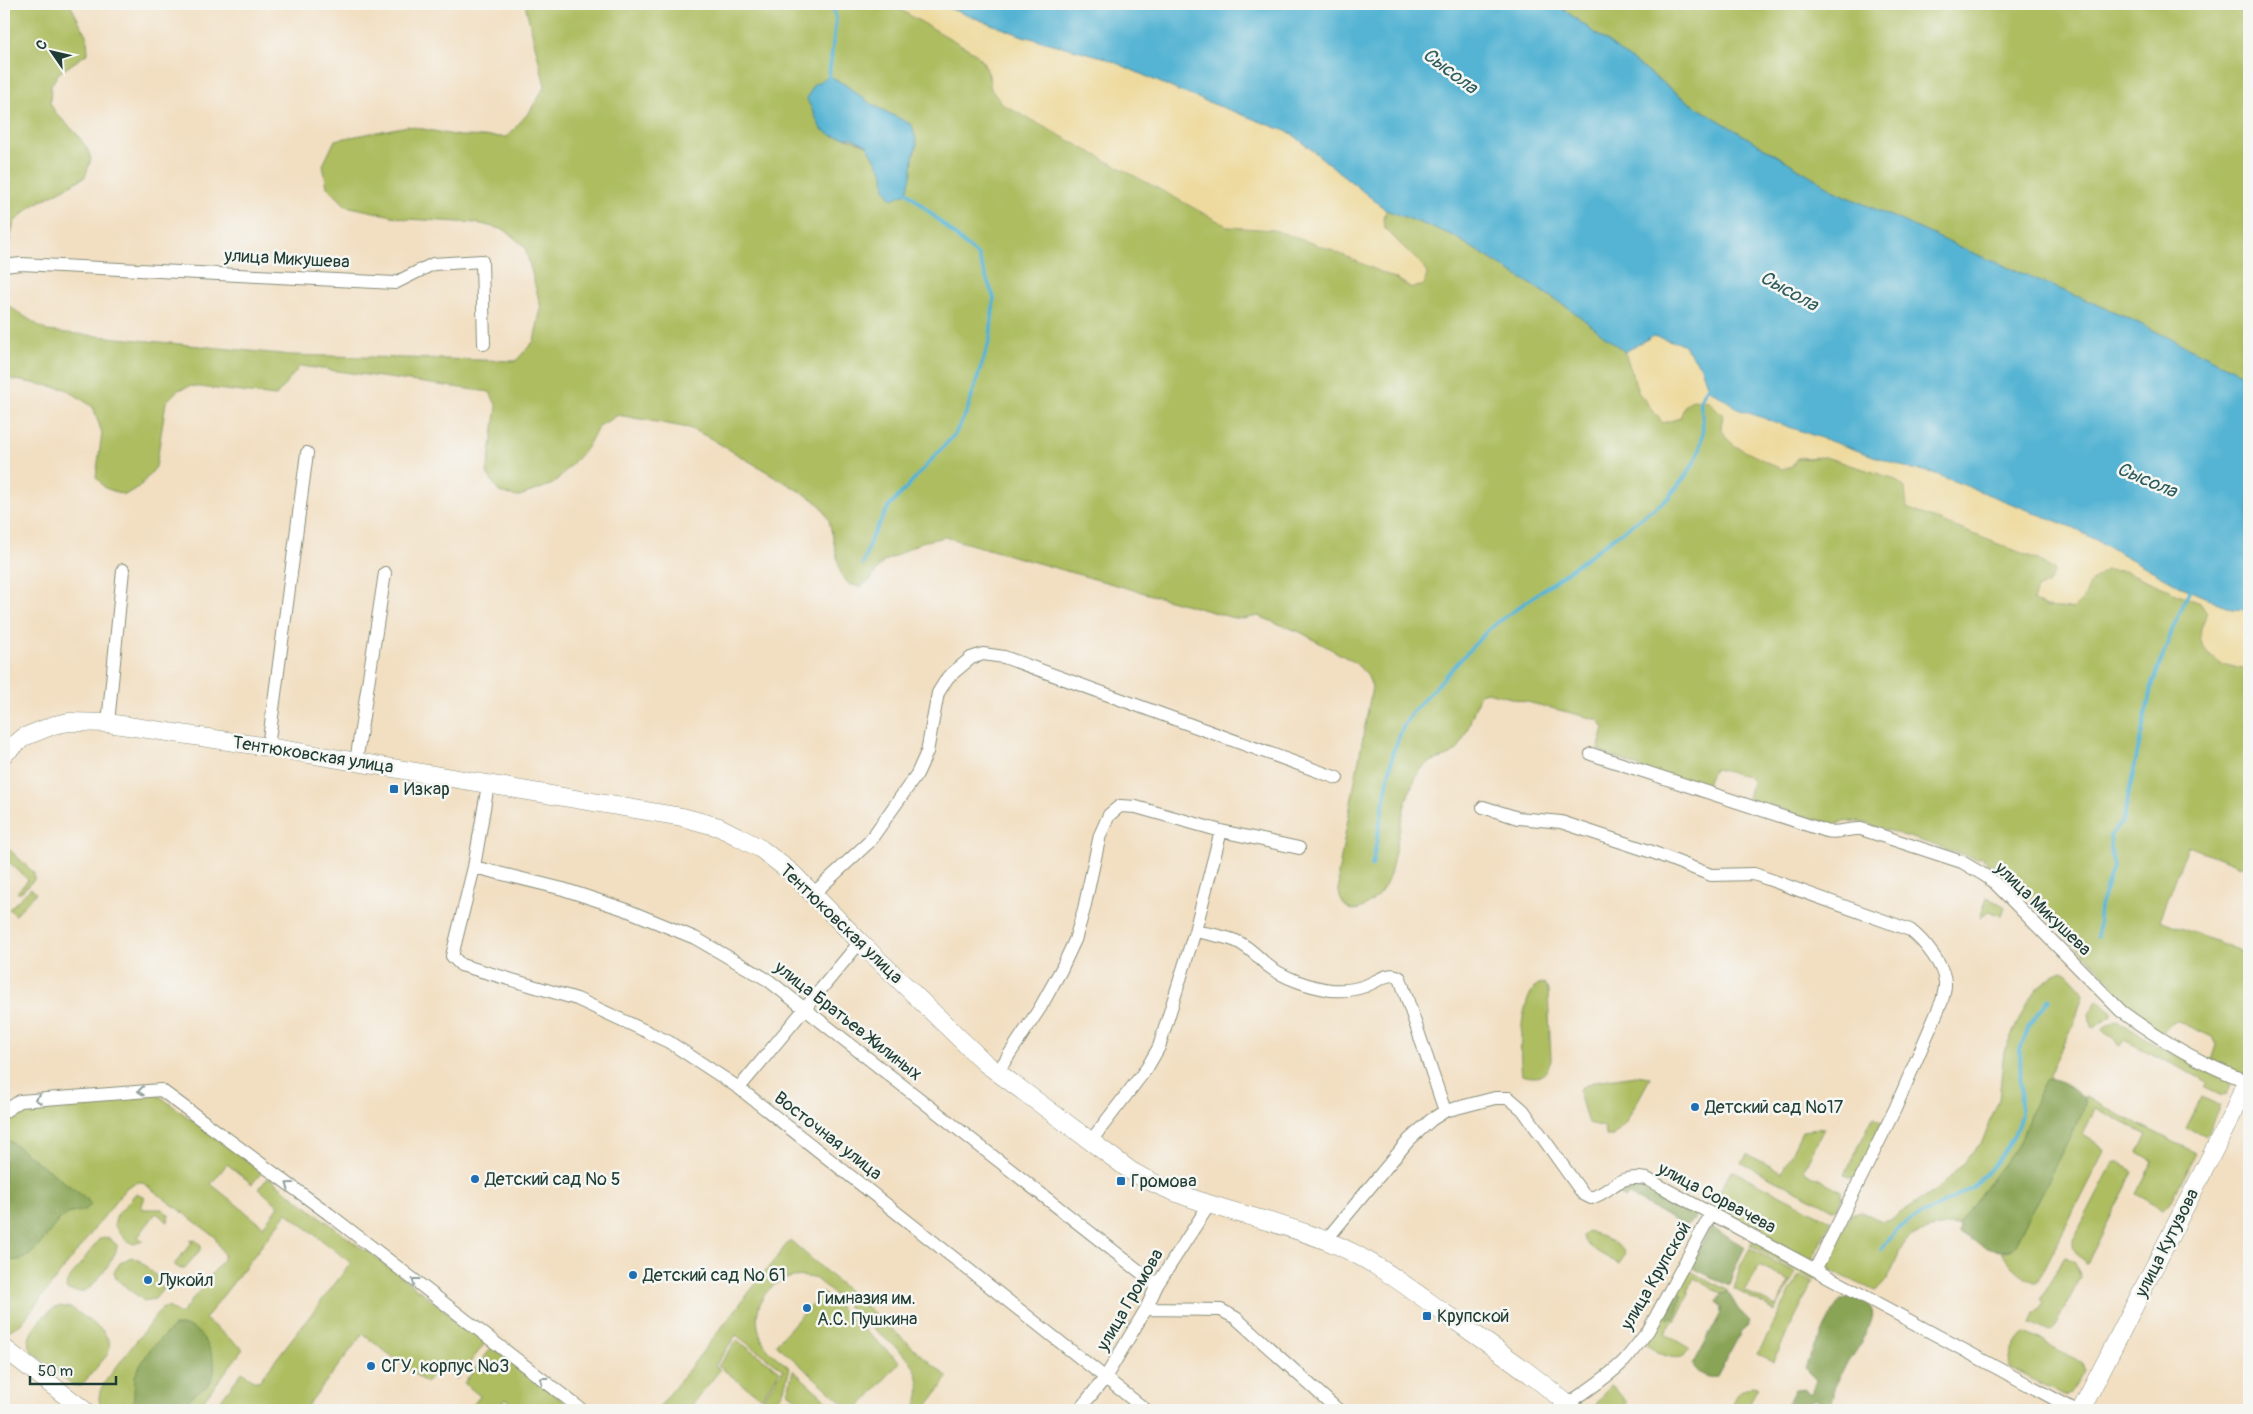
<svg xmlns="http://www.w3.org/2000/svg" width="2253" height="1414" viewBox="0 0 2253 1414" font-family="Pangolin,sans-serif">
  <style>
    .green { fill: #adbd60; stroke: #667d4a; fill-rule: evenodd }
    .forest { fill: #8aa456; stroke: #547045 }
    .sand { fill: #eeda9e; stroke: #868c69 }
    .water { fill: #55b4d3; stroke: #3a7884 }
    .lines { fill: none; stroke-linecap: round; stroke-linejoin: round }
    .stream { stroke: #55b4d3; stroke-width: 4 }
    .street-casing { stroke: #888e7b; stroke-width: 14 }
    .secondary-casing { stroke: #888e7b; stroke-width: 19 }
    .street { stroke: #fff; stroke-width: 12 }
    .secondary { stroke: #fff; stroke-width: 18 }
    .oneway { stroke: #8f9e9a }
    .poi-dot { fill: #1f6fb2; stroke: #f6f6f2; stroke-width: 2 }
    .labels { text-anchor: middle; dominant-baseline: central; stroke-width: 5; stroke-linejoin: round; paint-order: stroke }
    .street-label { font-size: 18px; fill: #1f3d34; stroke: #f6f6f2 }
    .poi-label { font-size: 18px; fill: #1f3d34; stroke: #f6f6f2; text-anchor: start }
    .water-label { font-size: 19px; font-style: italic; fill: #2c5b5c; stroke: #f6f6f2 }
  </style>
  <rect width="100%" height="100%" fill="#f6f6f2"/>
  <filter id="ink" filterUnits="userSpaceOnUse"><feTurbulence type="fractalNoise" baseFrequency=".02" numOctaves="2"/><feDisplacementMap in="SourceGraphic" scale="10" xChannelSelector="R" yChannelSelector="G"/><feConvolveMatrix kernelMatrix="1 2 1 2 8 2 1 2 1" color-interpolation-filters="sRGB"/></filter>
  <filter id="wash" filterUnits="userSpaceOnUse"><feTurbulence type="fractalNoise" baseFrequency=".0096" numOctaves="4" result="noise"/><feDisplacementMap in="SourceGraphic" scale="20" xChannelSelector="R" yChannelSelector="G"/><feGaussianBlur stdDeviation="1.12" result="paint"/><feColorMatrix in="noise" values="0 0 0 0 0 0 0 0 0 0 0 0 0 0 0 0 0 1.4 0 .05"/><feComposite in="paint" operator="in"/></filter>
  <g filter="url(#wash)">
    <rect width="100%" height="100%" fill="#f2dfc2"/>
    <!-- green -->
    <path class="green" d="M4 4H70L87 37 88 53 59 73 51 85 50 103 55 112 76 133 87 148 91 159 85 177 32 206 14 222 4 263Z
      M525 4H890L974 52C985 63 989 74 991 89L1229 227C1243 228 1260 227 1275 230 1316 240 1376 267 1412 288L1423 266 1385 229 1383 221 1386 210 1452 235 1569 308 1625 352 1638 392 1663 423 1680 418 1685 405 1693 399 1709 401 1723 415 1721 427 1791 467 1797 459 1825 457 1893 478 1905 488 1908 508 2037 559 2055 571 2049 583 2037 589 2033 601 2046 607 2073 609 2083 599 2091 582 2105 570 2124 571 2200 603 2207 613 2201 628 2249 669V869L2188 846 2160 920 2249 954V1075L2246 1077 2211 1060 2216 1045 2212 1037 2178 1021 2172 1022 2161 1034 2131 1014 2109 990 2112 982 2021 891 1981 857 1978 859 1858 821 1841 822 1835 825 1748 799 1752 781 1747 776 1715 769 1710 775 1705 792 1700 793 1598 750 1604 728 1599 720 1487 692 1480 694C1475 706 1465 741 1457 750 1443 764 1428 753 1415 779 1403 802 1400 831 1394 856 1392 864 1391 874 1387 882 1380 897 1351 927 1340 897 1338 891 1339 881 1338 874L1372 687 1367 674 1354 662 1300 632 1258 616 1242 619 1230 617 945 537 921 542 882 563 871 579 860 587 849 584 841 575 829 520 822 507 813 499 708 437 689 428 618 415 599 426 586 449 553 484 517 497 499 492 487 473 497 407 490 392 300 366 276 396 191 386 178 390 166 402 156 467 140 486 125 495 105 488 96 477 102 433 93 407 66 389 4 378V303L47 331 291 355 516 361 534 341 541 308 525 247 505 230 477 223 406 219 346 206 327 187 323 165 335 140 408 126 459 136 507 137 530 111 545 86ZM844 84 871 104 912 125 917 144 913 157 912 172 885 189 884 174 867 145 821 129 807 99Z
      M1556 4H2249V377L2122 315 1973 253 1839 193 1690 103Z
      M6 846 34 873V880L19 894 17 892 28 880 4 857V849Z
      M31 888 36 893 15 915 9 909Z
      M1987 898 2005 906 2002 916 1989 911 1980 918Z
      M2062 971 2066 972 2082 989 2083 995 2074 1024 2049 1075 2058 1110 1988 1219C1970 1223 1920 1227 1908 1239 1894 1254 1894 1280 1875 1291L1830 1270 1826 1261 1851 1214 1860 1211 1882 1221 1891 1219 1943 1185 1982 1142 1999 1099 2004 1051 2028 1001 2037 989 2053 975Z
      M1538 984H1544L1548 990 1551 1059C1547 1076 1539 1080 1522 1075 1519 1052 1519 1000 1538 984Z
      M2097 1001 2102 1002 2111 1011V1016L2094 1028 2091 1026 2089 1014Z
      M2117 1020 2156 1045 2227 1080 2231 1084 2227 1094 2222 1095 2205 1087 2208 1082 2124 1040 2120 1046 2118 1045 2114 1038 2105 1033 2103 1029Z
      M1635 1075 1650 1077 1649 1080 1625 1124 1613 1136H1606L1605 1127 1588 1123 1579 1093 1580 1088 1595 1081Z
      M158 1095 262 1172 252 1184 227 1164 211 1184 263 1226 279 1206 259 1189 268 1177 365 1251 367 1250 486 1342 457 1379 440 1366 426 1383 363 1334 304 1410H213L242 1372 255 1381H259L351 1263 287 1213 205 1319 243 1349 196 1410H104C96 1402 99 1392 104 1383L161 1309 168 1307 181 1314 222 1261 224 1255 214 1236 142 1182H136L126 1188 21 1324 10 1330 4 1331V1119L21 1107Z
      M2083 1096 2196 1153 2170 1204 2163 1209 2136 1194 2153 1161 2138 1152 2147 1134 2095 1108 2083 1135 2100 1145 2104 1151 2037 1283 2034 1282C2018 1273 2012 1267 2001 1251L2010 1250 2014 1246 2082 1111 2085 1103Z
      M2202 1097 2220 1106 2207 1133 2204 1135 2186 1128Z
      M1873 1117 1883 1122 1854 1179 1845 1175Z
      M1824 1128 1804 1169 1806 1172 1842 1191V1197L1837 1209H1832L1742 1163 1747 1154 1782 1172 1802 1131Z
      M2113 1163H2119L2132 1170 2133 1172 2088 1262 2085 1263 2073 1247V1240Z
      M1734 1171 1831 1221 1811 1261 1713 1209V1203L1730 1172Z
      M136 1193 145 1197 142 1205 143 1209H162L169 1215 168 1222 156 1213 138 1237 143 1241 134 1244 125 1239 114 1225 117 1215Z
      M1589 1231 1612 1241 1624 1251 1625 1255 1619 1264C1606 1256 1589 1250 1582 1236Z
      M104 1237 110 1239 117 1245C119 1253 95 1286 86 1290 80 1293 72 1292 66 1289L67 1282 99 1239Z
      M195 1240 201 1245V1249L185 1268H179L174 1265 192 1242 190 1241Z
      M790 1240 948 1378 924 1410H913C924 1394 920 1375 909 1359L816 1279C779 1267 746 1300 761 1337 766 1351 779 1359 790 1368L783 1392 773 1406 763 1398 783 1370 736 1335 715 1366 720 1370 688 1410H680L676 1408 674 1410H657Z
      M1753 1240 1818 1275 1815 1279 1810 1278 1750 1245Z
      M1750 1248 1794 1272 1795 1274 1775 1311 1734 1289 1741 1264ZM1759 1266 1789 1281 1776 1307 1744 1291Z
      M131 1257 139 1260 162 1281 163 1289 155 1299 144 1301 116 1279 114 1272 120 1263Z
      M2066 1257 2075 1262 2081 1277 2053 1330 2049 1332 2031 1323 2035 1312 2040 1310 2044 1304 2041 1300 2063 1258Z
      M1688 1270 1729 1291 1723 1294 1694 1278 1687 1291 1689 1293 1676 1320 1672 1321 1665 1334 1689 1348 1682 1357C1670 1360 1654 1352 1646 1344Z
      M1799 1275 1813 1282 1773 1361 1758 1354Z
      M822 1292 900 1362 857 1410H851L776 1344Z
      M59 1306 72 1308 103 1331 109 1341 110 1348 108 1354 81 1386 73 1385 30 1350C22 1336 46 1311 59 1306Z
      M2026 1333 2083 1363 2084 1370 2071 1394 2064 1396 2009 1367C2007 1358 2018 1338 2026 1333Z
      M737 1340 780 1371 761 1398 718 1366Z
      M492 1347 575 1410H521L506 1399 497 1410H469L480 1396 464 1383Z
      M793 1370 834 1407 832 1410H812L788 1392Z
      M1610 1385 1613 1386 1627 1403 1621 1410H1592Z
      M1753 1386 1758 1387 1746 1410H1732C1736 1392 1738 1393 1753 1386Z"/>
    <!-- forest -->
    <path class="forest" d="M2046 1079C2060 1080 2080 1089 2085 1103L2083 1111 2014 1246C1999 1260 1973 1240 1958 1233L1959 1222 2020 1142 2036 1099Z
      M4 1139 11 1142 87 1199 91 1205C83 1214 72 1210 63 1217 44 1233 34 1268 4 1259Z
      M1648 1183 1696 1212 1695 1219 1685 1226 1629 1195 1625 1198 1616 1192 1621 1184Z
      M1711 1227 1745 1247 1736 1265 1729 1286 1689 1266Z
      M1728 1292 1738 1309 1750 1321 1748 1326 1741 1332 1717 1377C1707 1379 1697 1373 1693 1365L1720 1315 1721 1307 1717 1302 1721 1295Z
      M1680 1293 1682 1296 1675 1317 1668 1318 1666 1310C1669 1303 1672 1295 1680 1293Z
      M1848 1297C1855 1299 1869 1302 1872 1310 1877 1321 1854 1352 1848 1362 1844 1368 1839 1375 1836 1382 1831 1392 1839 1396 1827 1406L1814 1399 1804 1410H1784L1795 1390 1804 1389 1811 1394 1816 1380 1804 1368 1836 1306 1840 1301Z
      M174 1326C179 1326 185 1326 190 1327 206 1334 220 1363 212 1379 208 1388 201 1388 195 1394 189 1398 185 1405 179 1410H133L135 1376 141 1364 151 1348Z"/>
    <!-- sand -->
    <path class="sand" d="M890 4H938L1023 36 1103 57 1179 91 1291 133 1386 210 1383 221 1385 229 1423 266 1427 274 1424 285 1412 288 1397 279 1329 249 1274 230 1229 227 1002 104 991 89 989 75 983 61 974 52Z
      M1653 335 1683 344 1701 367 1708 388 1908 468 1933 472 2074 528 2184 588 2232 609 2249 610V669L2221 664 2208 654 2200 639 2201 628 2207 613 2200 603 2124 571 2105 570 2091 582 2083 599 2073 609 2046 607 2033 601 2037 589 2049 583 2055 571 2037 559 1907 508 1905 488 1893 478 1825 457 1797 458 1791 467 1781 469 1737 447 1727 439 1721 427 1723 415 1709 401 1693 399 1685 405 1680 418 1663 423 1638 392 1625 352Z"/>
    <!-- water -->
    <path class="water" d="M938 4H1556L1690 103 1839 193 1973 253 2122 315 2249 377V610L2232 609 2184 588 2074 528 1933 473 1908 468 1740 410 1708 388 1701 367 1683 344 1653 336 1625 352 1569 308 1452 235 1386 210 1291 133 1179 91 1103 57 1023 36Z
      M829 76 844 84 871 104 912 125 917 144 913 157 912 172 907 193 892 199 885 189 884 174 867 145 852 138 833 136 821 129 807 99 813 85Z"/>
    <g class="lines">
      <!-- stream -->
      <path class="stream" d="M831 81 829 76 836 19 832 4
        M863 564 871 538 888 508 955 434 967 411 990 339 994 298 978 256 905 190
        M1372 866 1393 752 1404 725 1414 710 1489 629 1668 498C1697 462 1709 448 1700 400L1710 384
        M2097 937 2100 907 2113 867 2110 835 2123 821 2151 689 2173 628 2191 587
        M1881 1249 1896 1229 1973 1187 1994 1165 2014 1136 2021 1115 2020 1050 2029 1026 2049 999"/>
    </g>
  </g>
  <g filter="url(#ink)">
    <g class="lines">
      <!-- street casing -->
      <g class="street-casing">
        <path id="street" d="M4 266 21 264 395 283 433 264 482 261 484 344
          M108 723 123 570
          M268 747 307 453
          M1591 754 1826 831C1839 834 1848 828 1861 829L1962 862 1984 875 1994 882 2121 1011C2160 1040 2201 1064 2246 1081L2249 1074
          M356 762 385 573
          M488 785 474 867 452 956 461 965 577 999 669 1042 739 1088 1146 1410
          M1483 807 1518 818 1561 822 1652 852 1711 875 1754 874 1910 930C1923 940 1946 967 1945 985 1945 990 1943 996 1942 1001L1895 1109 1815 1270
          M474 867 563 889 624 909 695 938 768 980 1157 1285
          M813 894 869 842 917 774 927 752 938 693 948 677 971 658 983 654 1004 657 1337 778
          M1195 931C1208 934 1223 936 1236 941 1248 946 1257 956 1267 965 1283 978 1310 987 1331 990 1343 991 1354 990 1365 986 1377 982 1389 970 1400 978L1445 1111
          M997 1073 1040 1008 1061 970 1075 940 1084 909 1100 835 1109 815 1120 806 1136 807 1221 831 1299 848
          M739 1088 860 942
          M4 1112 20 1101 161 1090 329 1214 582 1410
          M1090 1142 1147 1068 1159 1047 1195 931 1221 831
          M1326 1240 1409 1140 1431 1120 1445 1111 1495 1098H1509L1523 1110 1583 1194 1591 1198C1616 1190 1614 1174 1647 1179L2075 1410
          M1146 1309 1221 1310 1236 1318 1338 1410
          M1079 1410 1105 1378 1146 1309 1157 1285 1209 1205
          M1559 1410C1580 1395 1605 1380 1624 1361 1632 1352 1640 1341 1648 1331L1711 1214"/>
      </g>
      <!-- secondary casing -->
      <g class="secondary-casing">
        <path id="secondary" d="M4 754 24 737 54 725 69 722 108 723 268 747 682 817 719 827 737 836 761 849 792 873 860 942 985 1063 1131 1171C1192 1207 1262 1215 1327 1241 1371 1258 1409 1288 1447 1315 1490 1345 1535 1375 1574 1410
          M4 1348 84 1410
          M2081 1410 2234 1111 2246 1081 2249 1082"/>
      </g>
      <!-- street -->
      <use href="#street" class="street"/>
      <!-- secondary -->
      <use href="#secondary" class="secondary"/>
    </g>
    <!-- one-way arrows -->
    <defs><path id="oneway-chevron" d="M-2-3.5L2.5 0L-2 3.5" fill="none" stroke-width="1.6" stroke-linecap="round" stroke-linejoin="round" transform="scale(1.25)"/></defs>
    <g class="oneway">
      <use href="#oneway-chevron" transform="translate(141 1091) rotate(176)"/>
      <use href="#oneway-chevron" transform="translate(38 1099) rotate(175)"/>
      <use href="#oneway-chevron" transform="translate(289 1185) rotate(-144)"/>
      <use href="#oneway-chevron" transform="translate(415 1281) rotate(-142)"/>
      <use href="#oneway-chevron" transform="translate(543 1380) rotate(-142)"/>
    </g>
  </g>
  <!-- markers -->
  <g class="poi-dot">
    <rect x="389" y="784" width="10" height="10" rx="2.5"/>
    <circle cx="1695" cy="1107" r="5"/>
    <circle cx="475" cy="1179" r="5"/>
    <rect x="1116" y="1176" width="10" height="10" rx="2.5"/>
    <circle cx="633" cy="1275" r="5"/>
    <circle cx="148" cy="1280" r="5"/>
    <circle cx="807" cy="1308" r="5"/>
    <rect x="1422" y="1311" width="10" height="10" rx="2.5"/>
    <circle cx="371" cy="1366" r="5"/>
  </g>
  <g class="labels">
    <!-- street labels -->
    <g class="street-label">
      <text transform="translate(287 259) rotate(3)">улица Микушева</text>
      <text transform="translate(313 755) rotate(9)">Тентюковская улица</text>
      <text transform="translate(2043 909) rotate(44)">улица Микушева</text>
      <text transform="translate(841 924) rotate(44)">Тентюковская улица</text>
      <text transform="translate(848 1021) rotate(38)">улица Братьев Жилиных</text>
      <text transform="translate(828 1136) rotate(38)">Восточная улица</text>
      <text transform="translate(1717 1198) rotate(28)">улица Сорвачева</text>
      <text transform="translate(2167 1243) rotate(-63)">улица Кутузова</text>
      <text transform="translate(1656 1276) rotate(-60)">улица Крупской</text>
      <text transform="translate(1130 1300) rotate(-60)">улица Громова</text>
    </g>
    <!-- poi labels -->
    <g class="poi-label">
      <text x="404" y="789">Изкар</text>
      <text x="1705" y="1107">Детский сад №17</text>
      <text x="485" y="1179">Детский сад № 5</text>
      <text x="1131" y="1181">Громова</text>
      <text x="643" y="1275">Детский сад № 61</text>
      <text x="158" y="1280">Лукойл</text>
      <text x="817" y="1298">Гимназия им.<tspan x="817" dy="21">А.С. Пушкина</tspan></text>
      <text x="1437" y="1316">Крупской</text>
      <text x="381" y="1366">СГУ, корпус №3</text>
    </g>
    <!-- water labels -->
    <g class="water-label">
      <text transform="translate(1450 71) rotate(37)">Сысола</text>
      <text transform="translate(1789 291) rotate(29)">Сысола</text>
      <text transform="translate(2147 480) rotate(23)">Сысола</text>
    </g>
  </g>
  <!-- margin -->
  <rect width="2253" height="1414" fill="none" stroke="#f6f6f2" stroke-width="20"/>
  <!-- north arrow -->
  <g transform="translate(52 52) rotate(304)" stroke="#f6f6f2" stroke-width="4" paint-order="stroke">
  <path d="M0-4L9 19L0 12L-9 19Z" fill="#1f3d34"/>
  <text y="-8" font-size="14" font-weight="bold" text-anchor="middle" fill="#1f3d34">С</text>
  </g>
  <!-- scale -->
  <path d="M30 1376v8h86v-8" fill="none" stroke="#1f3d34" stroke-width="2.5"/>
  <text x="38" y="1376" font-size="15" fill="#1f3d34" stroke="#f6f6f2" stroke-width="4" paint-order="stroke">50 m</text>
</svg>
